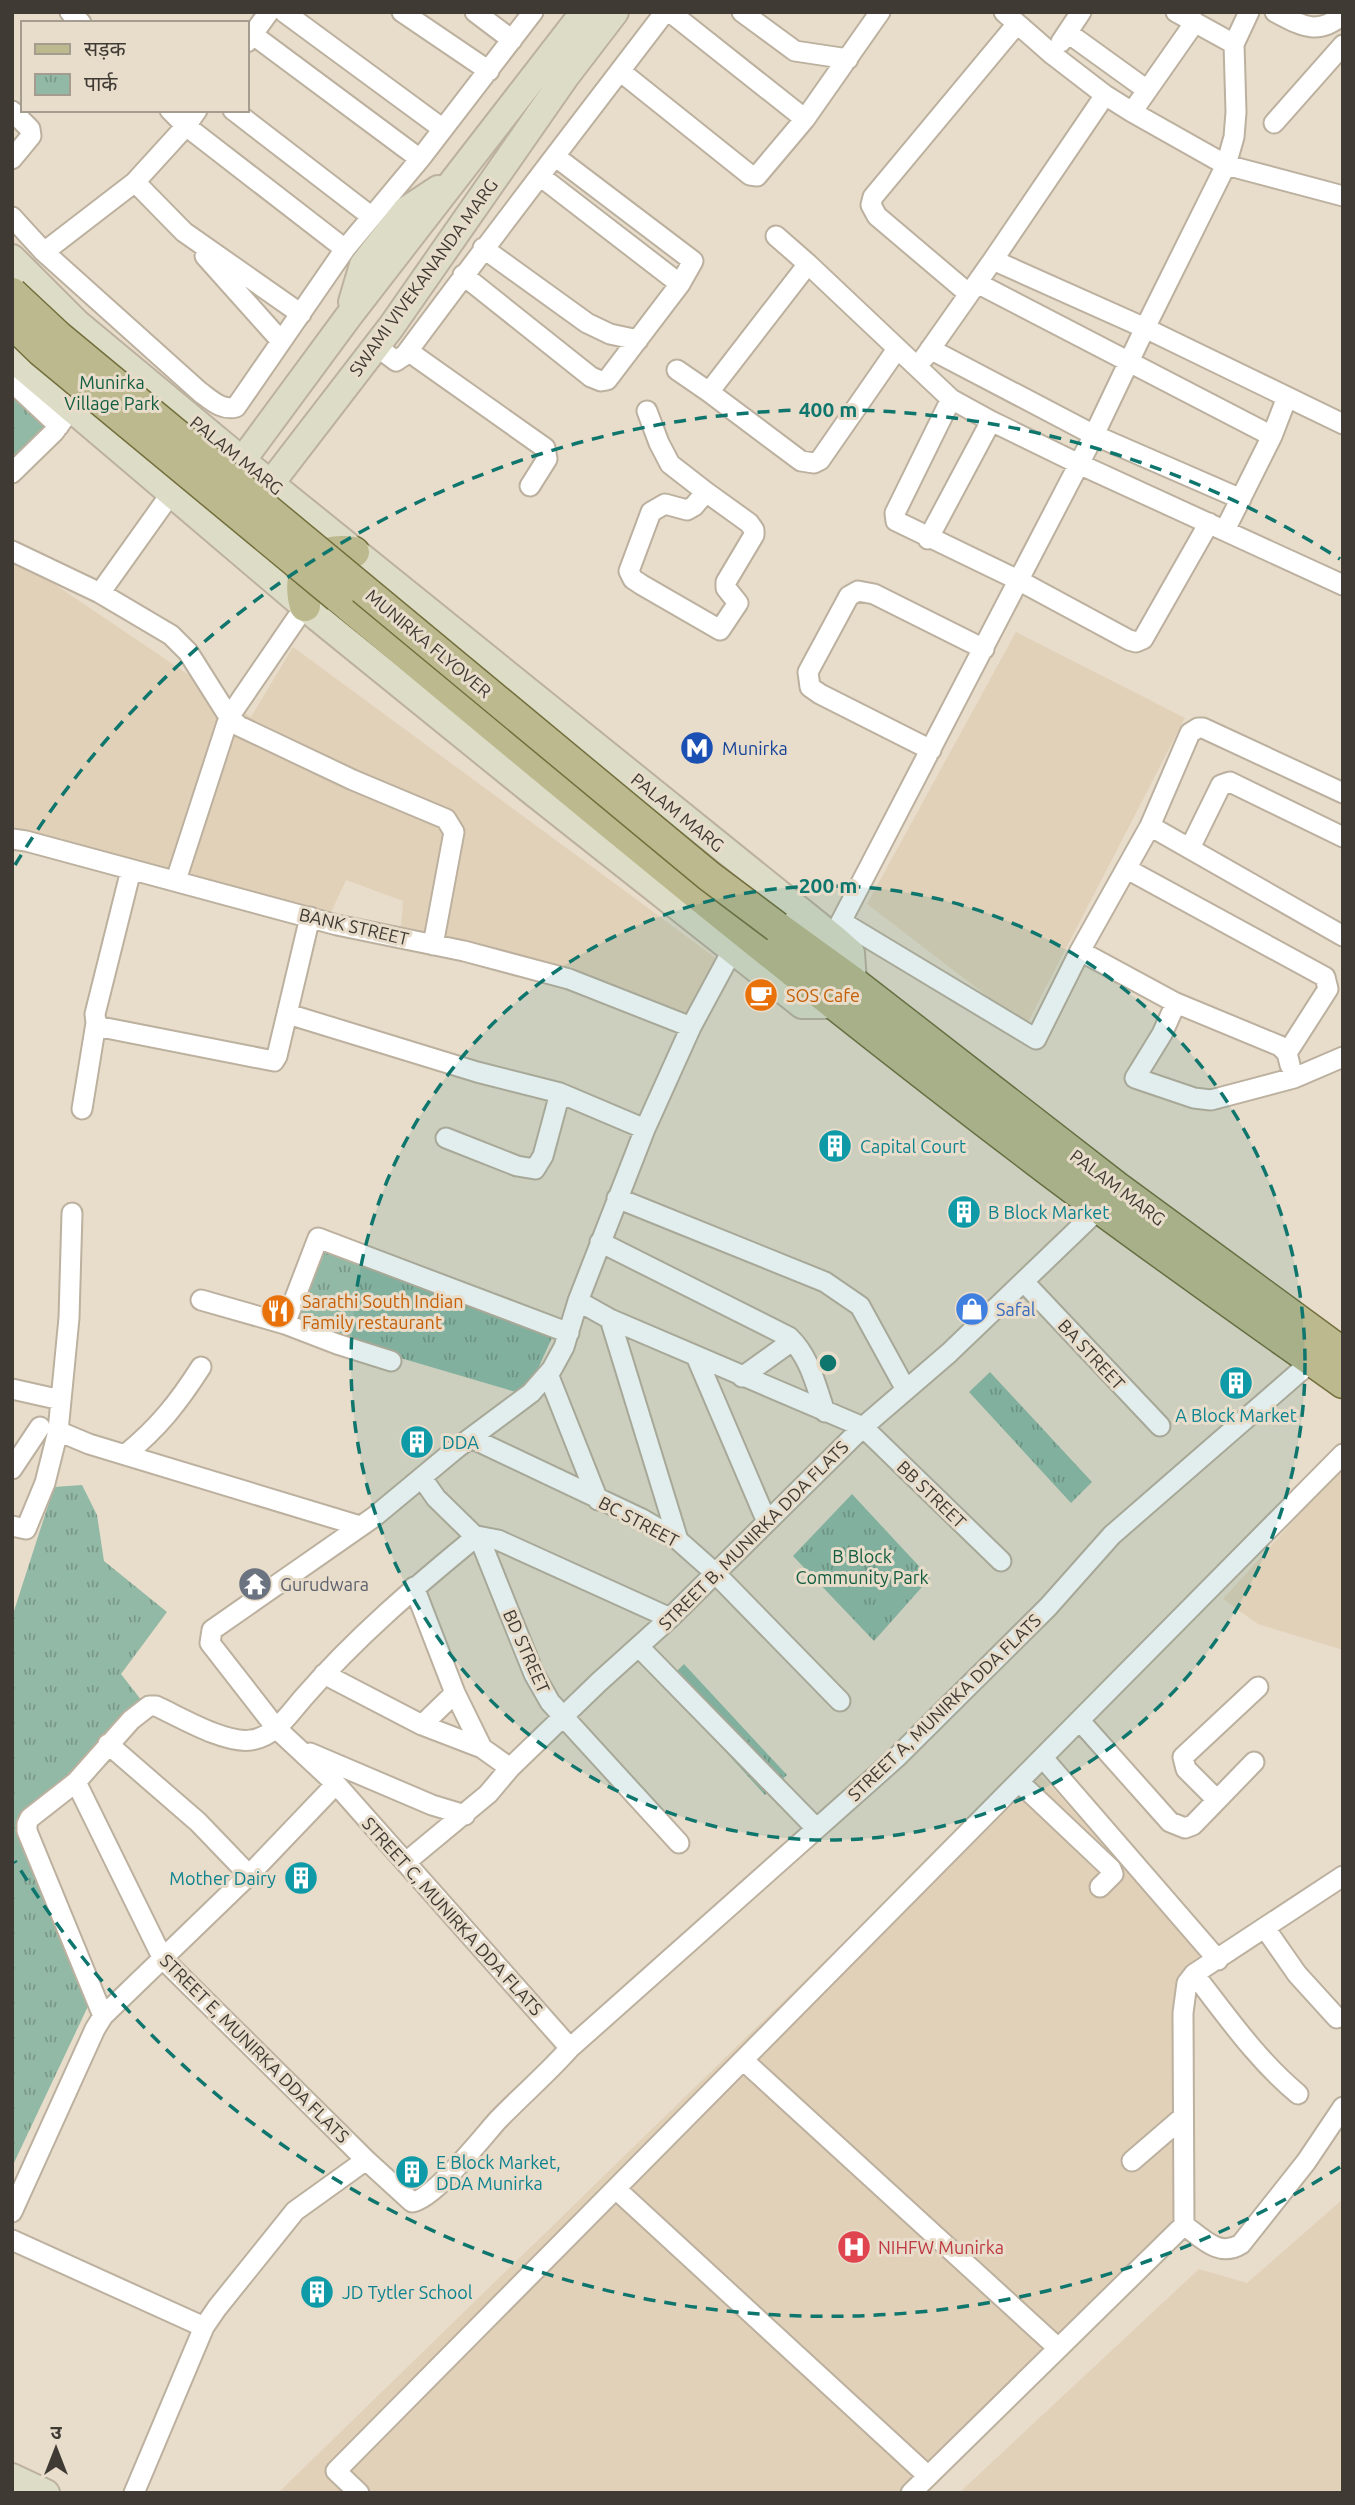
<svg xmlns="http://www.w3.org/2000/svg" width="1355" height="2505" viewBox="0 0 1355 2505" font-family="Ubuntu,'Noto Sans Devanagari',sans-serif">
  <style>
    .built { fill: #e2d1b9 }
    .park { fill: url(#park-tufts) }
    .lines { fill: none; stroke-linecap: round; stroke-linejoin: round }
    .street-casing { stroke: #bcb09f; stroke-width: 23 }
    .secondary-casing { stroke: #bcb09f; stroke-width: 30 }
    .primary-casing { stroke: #736f3d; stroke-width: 33 }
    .street { stroke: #fff; stroke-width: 19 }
    .secondary { stroke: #dddcc6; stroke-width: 26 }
    .primary { stroke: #bcb98e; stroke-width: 30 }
    .primary-bridge-casing { stroke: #736f3d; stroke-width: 33; stroke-linecap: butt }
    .primary-bridge { stroke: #bcb98e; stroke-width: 30 }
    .ring { fill: none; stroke: #0f766e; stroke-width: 3.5; stroke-dasharray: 12 9 }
    .labels { text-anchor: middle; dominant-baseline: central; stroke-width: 6; stroke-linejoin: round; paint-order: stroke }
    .street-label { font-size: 18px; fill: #3f3b34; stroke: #e8dcca }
    .park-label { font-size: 18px; fill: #115d40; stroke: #e8dcca }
    .transit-label { font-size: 18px; fill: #164399; stroke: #e8dcca; text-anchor: start }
    .food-label { font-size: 18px; fill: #c56008; stroke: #e8dcca; text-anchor: start }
    .culture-label { font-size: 18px; fill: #0d838f; stroke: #e8dcca; text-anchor: start }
    .shop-label { font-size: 18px; fill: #366cbe; stroke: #e8dcca; text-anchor: start }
    .worship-label { font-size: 18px; fill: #5b616d; stroke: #e8dcca; text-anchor: start }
    .health-label { font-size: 18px; fill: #be3a42; stroke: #e8dcca; text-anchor: start }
    .centre { fill: #0f766e; stroke: #e8dcca; stroke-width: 3.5 }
    .ring-label { font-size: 21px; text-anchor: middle; font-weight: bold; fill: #0f766e; stroke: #e8dcca; stroke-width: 6; stroke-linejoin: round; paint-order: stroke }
  </style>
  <defs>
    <pattern id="park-tufts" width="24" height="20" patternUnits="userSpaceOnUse" patternTransform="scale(1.75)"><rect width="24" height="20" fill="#92b9a5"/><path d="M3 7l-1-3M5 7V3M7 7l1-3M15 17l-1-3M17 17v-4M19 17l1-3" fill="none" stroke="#799887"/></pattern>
  </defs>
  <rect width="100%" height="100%" fill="#e8dcca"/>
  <!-- built -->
  <path class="built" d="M12 564 35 571 251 717 293 647 716 958 681 1027 598 988 400 942 403 901 346 880 326 923 12 847Z
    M1016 632 1185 718 1026 1026 867 904Z
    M1343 1466V1650L1258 1624 1223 1599Z
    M1029 1762 1217 1970 1191 1987 1190 2215 920 2493H278Z
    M1343 2199V2493H959L1199 2269 1247 2283Z"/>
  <!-- park -->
  <path class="park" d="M12 395 44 427 12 457Z
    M318 1238 556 1329 526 1395 285 1324Z
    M990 1372 1092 1482 1071 1503 969 1392Z
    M82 1485 97 1515 104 1561 167 1612 121 1674 142 1701 17 1824 90 2002 12 2167V1617L54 1487Z
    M852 1494 930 1578 874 1641 793 1556Z
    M684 1664 787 1775 765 1795 664 1684Z"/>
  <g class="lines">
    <!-- street casing -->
    <g class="street-casing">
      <path id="street" d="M70 12 81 23
        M284 12 443 129
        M402 12 489 71
        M475 12 512 40
        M670 12 805 119
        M742 12 795 51 848 59
        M1004 12 1053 55 1105 95 1132 112 1226 165 1343 196
        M1176 12 1234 44
        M1275 12C1300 25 1318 37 1343 14
        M1068 33 1147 90
        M252 34 420 159
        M247 42 269 12
        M1061 42 1081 12
        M620 71 750 175 757 176 805 119 880 12
        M170 110 186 126 345 249
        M233 110 372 217
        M12 111 30 129 31 136 12 159
        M1132 112 1195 22
        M1274 123 1343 45
        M540 176 680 284
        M135 182 184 232 301 314
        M12 217 44 252 200 392C211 400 222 411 236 407L345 249 420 159 533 12
        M776 236 808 264 951 399 991 421 1079 464 1343 585
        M483 248 587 323 610 334 638 340
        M44 252 135 182 186 126 197 110
        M205 256 281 341
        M993 260 1145 328 1343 424
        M808 264 709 392 801 461 814 463 820 460 897 349
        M463 275 591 377 601 381 607 380 680 284 693 261 556 157
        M977 283 1272 436
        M969 294 877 216 871 205 873 197 1016 25
        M376 346 396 361 405 355C490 240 578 126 665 12
        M930 349 1094 435 1241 499
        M408 351 545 448 547 459 530 486
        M924 358 993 260 1105 95
        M677 370 709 392
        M12 382 59 426
        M951 399 895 513 896 521 1020 581 1129 640 1136 642 1143 639 1209 523
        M647 411 659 443 670 464 706 492
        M12 473 54 432 71 409
        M706 492 749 523 754 530V535L726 582V588L738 603 720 630 642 585 633 579 629 571 651 512 665 504 687 510 694 506Z
        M1225 530 1272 436 1287 397
        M928 539 991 421
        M12 551 100 593 171 635 188 652 229 717 239 726 353 780 446 819 454 832 433 945
        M100 593 172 492
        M931 750 820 694 810 687 808 672 849 596 858 591 874 594 984 649
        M1150 826 1343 936
        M12 839 26 841 337 925 464 951 569 979 691 1027
        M1190 848 1221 785 1230 782 1343 837
        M1127 869 1325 977 1328 989 1287 1053
        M176 880 229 717 305 606
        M842 922 1036 1039 1080 951 1150 826 1190 733 1198 728H1203L1343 793
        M833 937 1094 435 1145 328 1226 165 1234 137 1236 112 1234 44 1249 12
        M1080 951 1176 1003 1280 1046 1287 1053 1290 1065
        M1176 1003 1162 1034 1135 1078 1194 1098 1211 1100 1294 1078 1343 1057
        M288 1014 477 1072 560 1093 645 1129
        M96 1023 101 1027 274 1061 277 1056 310 917
        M82 1109 96 1023 95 1014 131 870
        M446 1138 517 1166 535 1169 543 1156 560 1093
        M617 1198 825 1282 860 1306 905 1388
        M600 1242 789 1337C810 1357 816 1386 825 1412
        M1024 1282 1160 1426
        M201 1300 285 1324 337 1344 391 1361
        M578 1301 610 1319 863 1427 1001 1561
        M610 1319 678 1540
        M285 1324 318 1238 569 1333
        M696 1356 767 1522
        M548 1374 598 1500
        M742 1377 792 1341
        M12 1389 61 1400
        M58 1431 89 1444 360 1526
        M471 1438 642 1519 678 1540 714 1572 840 1701
        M126 1454C158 1428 178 1403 201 1367
        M12 1469 40 1427
        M422 1478 436 1498 481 1542 534 1674 550 1702 679 1843
        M12 1526 26 1529 45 1483 58 1431 69 1318 72 1213
        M414 1587 455 1693 482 1748 510 1768
        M670 1618 498 1540 477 1536C416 1586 356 1637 304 1697 289 1714 275 1737 251 1740 225 1744 180 1717 156 1706H149L131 1720 76 1782 163 1959 366 2160 412 2202C434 2199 481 2139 497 2121 521 2096 547 2074 570 2048L896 1758 1048 1607 1112 1535 1312 1361
        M639 1647 816 1828
        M324 1674 422 1725 482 1748
        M1080 1721 1170 1822 1185 1828 1193 1825 1254 1762
        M422 1725 455 1693
        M108 1744 198 1822 249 1875
        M310 1753 432 1805 465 1815
        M1043 1758 1218 1960
        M76 1782 30 1818 27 1824V1831L103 2016
        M1019 1782 1111 1869 1113 1874 1100 1887
        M1217 1800 1186 1769 1183 1757 1258 1687
        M406 1862 488 1794 510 1768 599 1682 670 1618 863 1427 949 1353 1101 1207
        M1265 1928 1297 1974 1337 2018
        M1194 1974C1226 2015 1257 2060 1298 2094
        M570 2048 336 1784 277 1729 210 1643 212 1630 374 1517 457 1448 531 1393 552 1369 564 1347 578 1301 645 1129 691 1027 733 949
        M743 2060 1058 2348
        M1132 2161 1183 2117
        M616 2189 928 2476
        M12 2212 95 2029 103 2016 249 1875 336 1784
        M1184 2225C1202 2238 1219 2258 1241 2244L1306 2162 1343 2107
        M12 2240 204 2327
        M134 2493 204 2327 217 2308 295 2211 366 2160
        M359 2493 336 2471 1343 1454
        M911 2493 1184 2225 1183 2013 1187 1983 1194 1974 1343 1876"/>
    </g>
    <!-- secondary casing -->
    <g class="secondary-casing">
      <path id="secondary" d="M12 258 77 323 244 462 833 937 851 953 853 982
        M352 302 363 265 406 210 438 189
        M12 358 318 618 529 789 802 1005H835
        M233 473 348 317 584 12
        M261 496 391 327 566 76 615 12
        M12 2477 46 2493"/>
    </g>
    <!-- primary casing -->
    <g class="primary-casing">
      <path id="primary" d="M338 597C566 788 795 978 1031 1157 1133 1235 1239 1309 1343 1383
        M305 606C294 568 316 546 354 552
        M777 927 853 982 1117 1187 1343 1353"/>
    </g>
    <!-- street -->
    <use href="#street" class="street"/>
    <!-- secondary -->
    <use href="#secondary" class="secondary"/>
    <!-- primary -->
    <use href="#primary" class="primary"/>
    <!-- primary-bridge casing -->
    <g class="primary-bridge-casing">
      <path id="primary-bridge" d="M12 293 58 336 709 876 777 927
        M12 323 41 351 338 597"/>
    </g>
    <!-- primary-bridge -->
    <use href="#primary-bridge" class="primary-bridge"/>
  </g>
  <!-- distance rings -->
  <circle cx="828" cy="1363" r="477" fill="#0f766e" fill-opacity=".12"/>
  <g class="ring">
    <circle cx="828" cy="1363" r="477"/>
    <path d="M1340 2167A953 953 0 0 1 15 1861M15 865A953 953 0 0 1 1340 559"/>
  </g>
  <!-- icons -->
  <defs>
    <g id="metro-disc" transform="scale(1.75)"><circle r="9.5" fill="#1a4fb4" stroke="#e8dcca"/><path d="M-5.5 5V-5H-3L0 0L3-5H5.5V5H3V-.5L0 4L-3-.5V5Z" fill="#fff"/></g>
    <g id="cafe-disc" transform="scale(1.75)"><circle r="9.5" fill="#e8710a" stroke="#e8dcca"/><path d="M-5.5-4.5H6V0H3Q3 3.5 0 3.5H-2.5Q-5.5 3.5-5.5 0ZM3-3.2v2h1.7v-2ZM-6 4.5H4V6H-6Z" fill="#fff"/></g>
    <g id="building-disc" transform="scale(1.75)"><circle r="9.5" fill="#0f9aa8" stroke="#e8dcca"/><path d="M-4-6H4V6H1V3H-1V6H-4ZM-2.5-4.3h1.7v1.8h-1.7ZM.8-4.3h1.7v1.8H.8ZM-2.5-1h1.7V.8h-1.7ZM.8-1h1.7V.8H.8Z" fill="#fff"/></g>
    <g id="shop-disc" transform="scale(1.75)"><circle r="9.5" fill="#3f7fe0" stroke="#e8dcca"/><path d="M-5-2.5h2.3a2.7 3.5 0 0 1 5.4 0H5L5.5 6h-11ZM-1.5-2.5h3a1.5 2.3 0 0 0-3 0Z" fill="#fff"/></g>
    <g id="restaurant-disc" transform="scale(1.75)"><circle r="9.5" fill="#e8710a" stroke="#e8dcca"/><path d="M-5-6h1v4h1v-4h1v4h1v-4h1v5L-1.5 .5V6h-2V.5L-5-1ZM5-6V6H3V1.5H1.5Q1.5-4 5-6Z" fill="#fff"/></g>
    <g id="temple-disc" transform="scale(1.75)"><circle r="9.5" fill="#6b7280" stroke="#e8dcca"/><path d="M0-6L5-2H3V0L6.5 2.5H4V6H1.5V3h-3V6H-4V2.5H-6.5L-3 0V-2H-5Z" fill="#fff"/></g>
    <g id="hospital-disc" transform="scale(1.75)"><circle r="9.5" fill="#e0444e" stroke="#e8dcca"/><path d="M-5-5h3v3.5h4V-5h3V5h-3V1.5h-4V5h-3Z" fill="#fff"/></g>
  </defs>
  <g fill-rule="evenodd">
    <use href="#metro-disc" x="697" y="748"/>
    <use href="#cafe-disc" x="761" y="995"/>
    <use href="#building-disc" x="835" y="1146"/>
    <use href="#building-disc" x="964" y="1212"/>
    <use href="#shop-disc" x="972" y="1309"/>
    <use href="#restaurant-disc" x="278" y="1311"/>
    <use href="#building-disc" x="1236" y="1383"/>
    <use href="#building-disc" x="417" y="1442"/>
    <use href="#temple-disc" x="255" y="1584"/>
    <use href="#building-disc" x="301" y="1878"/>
    <use href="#building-disc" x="412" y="2172"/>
    <use href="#hospital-disc" x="854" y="2247"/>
    <use href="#building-disc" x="317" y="2292"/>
  </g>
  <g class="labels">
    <!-- street labels -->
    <g class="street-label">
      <text transform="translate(423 277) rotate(-54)">SWAMI VIVEKANANDA MARG</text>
      <text transform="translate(237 455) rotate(39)">PALAM MARG</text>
      <text transform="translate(429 643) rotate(40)">MUNIRKA FLYOVER</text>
      <text transform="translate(678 812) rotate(39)">PALAM MARG</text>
      <text transform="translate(354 926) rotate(13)">BANK STREET</text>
      <text transform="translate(1118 1187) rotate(37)">PALAM MARG</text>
      <text transform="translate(1092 1354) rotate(47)">BA STREET</text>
      <text transform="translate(932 1494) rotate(44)">BB STREET</text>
      <text transform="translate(639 1521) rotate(28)">BC STREET</text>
      <text transform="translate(753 1535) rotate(-45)">STREET B, MUNIRKA DDA FLATS</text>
      <text transform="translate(527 1651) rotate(66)">BD STREET</text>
      <text transform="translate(944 1707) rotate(-44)">STREET A, MUNIRKA DDA FLATS</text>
      <text transform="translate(453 1916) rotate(48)">STREET C, MUNIRKA DDA FLATS</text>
      <text transform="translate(255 2048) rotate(45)">STREET E, MUNIRKA DDA FLATS</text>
    </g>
    <!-- park labels -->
    <g class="park-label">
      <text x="112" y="382">Munirka<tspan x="112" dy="21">Village Park</tspan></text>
      <text x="862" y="1556">B Block<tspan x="862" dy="21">Community Park</tspan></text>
    </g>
    <!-- transit labels -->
    <g class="transit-label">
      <text x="722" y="748">Munirka</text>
    </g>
    <!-- food labels -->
    <g class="food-label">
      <text x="786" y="995">SOS Cafe</text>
      <text x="302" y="1301">Sarathi South Indian<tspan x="302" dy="21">Family restaurant</tspan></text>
    </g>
    <!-- culture labels -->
    <g class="culture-label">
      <text x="860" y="1146">Capital Court</text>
      <text x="988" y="1212">B Block Market</text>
      <text x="1236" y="1415" text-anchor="middle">A Block Market</text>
      <text x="442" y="1442">DDA</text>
      <text x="276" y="1878" text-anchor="end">Mother Dairy</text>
      <text x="436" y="2162">E Block Market,<tspan x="436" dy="21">DDA Munirka</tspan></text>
      <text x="342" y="2292">JD Tytler School</text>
    </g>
    <!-- shop labels -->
    <g class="shop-label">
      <text x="996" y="1309">Safal</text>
    </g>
    <!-- worship labels -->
    <g class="worship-label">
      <text x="280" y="1584">Gurudwara</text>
    </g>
    <!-- health labels -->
    <g class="health-label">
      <text x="878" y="2247">NIHFW Munirka</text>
    </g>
  </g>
  <circle cx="828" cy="1363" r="10" class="centre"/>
  <g class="ring-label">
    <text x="828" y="417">400 m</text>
    <text x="828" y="893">200 m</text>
  </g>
  <!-- border -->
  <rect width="1355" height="2505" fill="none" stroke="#3f3b34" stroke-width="28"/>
  <!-- legend -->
  <rect x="21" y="21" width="228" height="91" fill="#e8dcca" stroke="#a49c8e" stroke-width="2"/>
  <rect x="35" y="44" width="35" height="10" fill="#bcb98e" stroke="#a49c8e" stroke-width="2"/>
  <text x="84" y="56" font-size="21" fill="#3f3b34">सड़क</text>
  <rect x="35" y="74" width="35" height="21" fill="url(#park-tufts)" stroke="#a49c8e" stroke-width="2"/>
  <text x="84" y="91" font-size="21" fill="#3f3b34">पार्क</text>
  <!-- north arrow -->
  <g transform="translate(56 2449)" stroke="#e8dcca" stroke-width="5" paint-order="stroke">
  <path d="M0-5L12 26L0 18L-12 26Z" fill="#3f3b34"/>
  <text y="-10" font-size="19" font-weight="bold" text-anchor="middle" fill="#3f3b34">उ</text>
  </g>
</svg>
